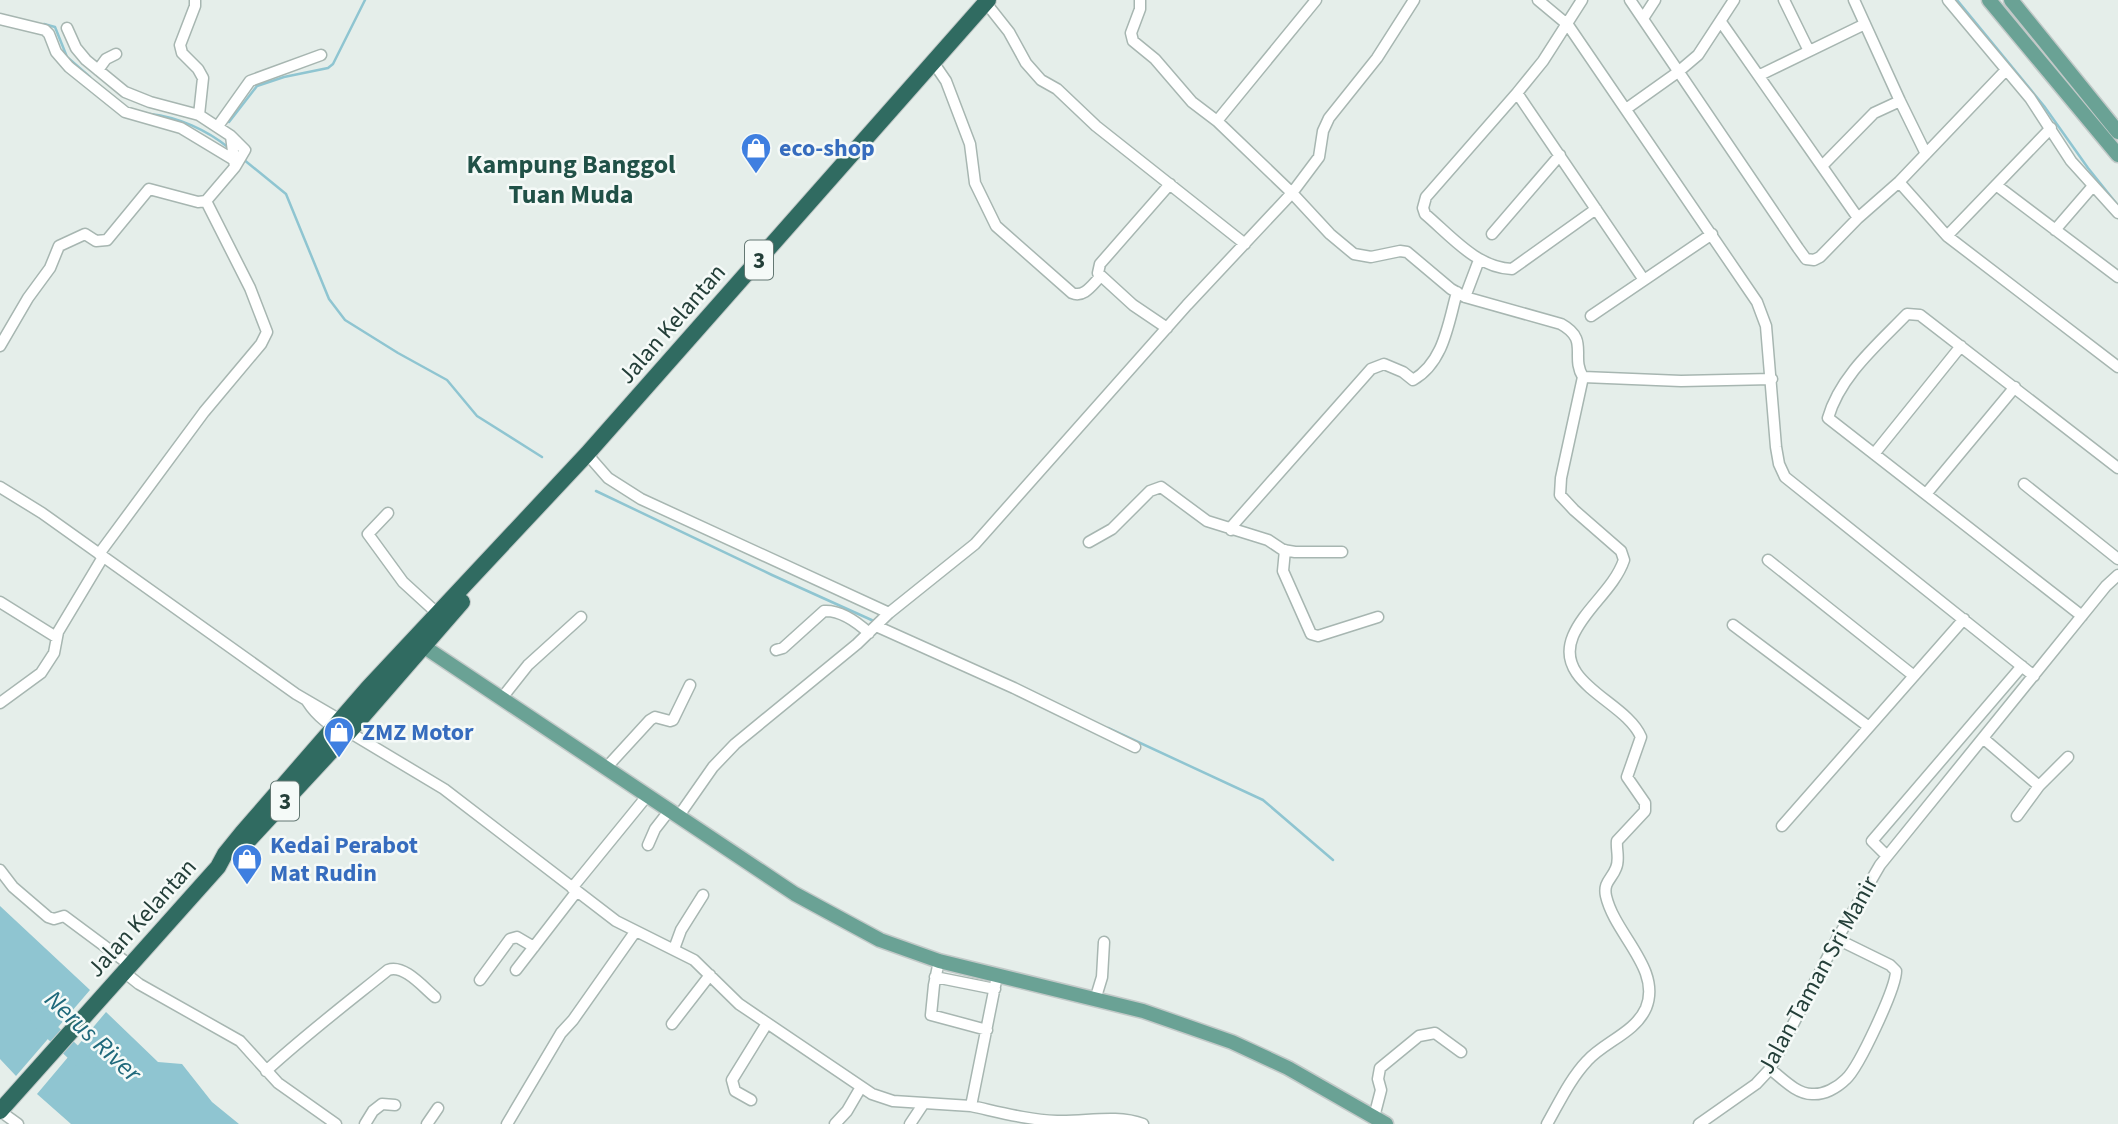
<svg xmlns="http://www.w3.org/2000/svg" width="2118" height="1124" viewBox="0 0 2118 1124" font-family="'Source Sans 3',sans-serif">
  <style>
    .water { fill: #8fc5d1 }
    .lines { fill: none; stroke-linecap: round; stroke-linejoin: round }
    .stream { stroke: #8fc5d1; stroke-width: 2.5 }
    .river { stroke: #8fc5d1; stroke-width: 16 }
    .minor-casing { stroke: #a7b6b1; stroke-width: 13 }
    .major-casing { stroke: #c2c9c8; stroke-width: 17 }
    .highway-casing { stroke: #c2c9c8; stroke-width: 18 }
    .minor { stroke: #fff; stroke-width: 10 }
    .major { stroke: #6aa295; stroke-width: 14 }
    .highway { stroke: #306b61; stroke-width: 16 }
    .labels { text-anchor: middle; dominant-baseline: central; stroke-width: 5; stroke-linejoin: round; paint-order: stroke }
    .shield { fill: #f5faf8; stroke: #637772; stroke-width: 2 }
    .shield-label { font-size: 23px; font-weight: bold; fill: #243f39 }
    .shop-label { font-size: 24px; font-weight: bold; fill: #366cbe; stroke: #f5faf8; text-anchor: start }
    .street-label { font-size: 24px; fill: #243f39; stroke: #f5faf8 }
    .neighbourhood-label { font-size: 26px; font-weight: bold; fill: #205147; stroke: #f5faf8 }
    .water-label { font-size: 26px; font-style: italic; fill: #1f697b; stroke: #f5faf8 }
  </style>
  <rect width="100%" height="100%" fill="#e5eeea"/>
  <!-- water -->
  <path class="water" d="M0 906 90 990 16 1076 0 1059Z
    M106 1012 158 1062 182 1064 212 1102 239 1124H71L37 1094Z"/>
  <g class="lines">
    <!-- stream -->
    <path class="stream" d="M1957 0 2044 106 2088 168 2116 203
      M44 24 55 27 67 57 90 77
      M150 114C178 117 207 130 229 148
      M229 122 257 86 284 77 328 68 333 64 365 0
      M243 159 286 194 329 299 345 320 398 353 447 380 477 416 542 457
      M596 491 772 575 876 622
      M1108 728 1263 800 1333 860"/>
    <!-- river -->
    <path class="river" d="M38 1019 88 1066"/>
    <!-- minor casing -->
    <g class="minor-casing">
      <path id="minor" d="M1140 0V9L1131 33 1133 41 1155 59 1192 102 1217 121 1292 193 1330 234 1354 254 1371 257 1400 251 1407 252 1451 289 1465 297 1561 324C1590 340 1570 356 1583 377L1561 478 1560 495 1574 510 1621 551 1624 560C1614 589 1585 608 1573 636 1553 684 1626 701 1641 737L1627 777 1645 803V811L1617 841C1616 850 1620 859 1616 868 1612 879 1603 882 1606 896 1615 935 1662 969 1646 1008 1635 1033 1604 1042 1587 1061 1570 1079 1559 1103 1547 1124
        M1538 0 1568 25 1757 302 1766 326 1776 447 1779 464 1785 477 2034 676
        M1582 0 1543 61 1517 93 1426 197 1423 208 1425 214C1451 236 1477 268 1512 269L1596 209
        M1630 0 1798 248 1806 259 1814 260 1820 257 1858 218 1899 182 2006 70
        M1784 0 1809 51
        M1854 0 1900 101 1926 154
        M1948 0 2030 98 2071 161 2118 213
        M986 3 1009 32 1026 63 1041 80 1057 89 1096 126 1245 244
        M1644 17 1655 0
        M0 19 45 30 49 34 56 52 69 67 125 112 181 128 234 160
        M1721 22 1858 218
        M67 28 76 48 86 60 125 92 150 102 199 115
        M933 62 946 81 970 144 975 183 996 226 1072 293C1084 298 1092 285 1100 277
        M98 70 106 59 116 54
        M1760 75 1865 24
        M1517 93 1644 280
        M1626 109 1678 72 1698 55 1734 0
        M1217 121 1316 0
        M218 126 250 81 321 55
        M231 136 245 150 235 167
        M1823 165 1874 113 1900 101
        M1899 182 1947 236 2118 367
        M1996 185 2118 277
        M2055 230 2093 186
        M1492 234 1560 155
        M1947 236 2051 128
        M1465 297 1479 260
        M1591 316 1712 234
        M1167 328 1133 305 1098 273 1100 264 1170 184
        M0 346 28 298 50 268 59 246 85 234 96 241 107 240 149 189 198 202 206 201
        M1583 377 1681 381 1772 379
        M587 454 608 478 641 499 889 613
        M1874 454 1961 346
        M2024 484 2118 559
        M0 487 42 513 296 694 344 722
        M1926 494 2015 387
        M388 513 368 534 403 582 438 614
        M1231 530 1233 525 1371 369 1384 364 1403 372 1413 380C1444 362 1448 324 1457 292
        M1089 542 1112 529 1150 491 1161 487 1207 521 1268 540 1283 550 1295 552H1342
        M1285 550 1283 571 1311 634 1318 636 1378 617
        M99 554 204 412 261 344 267 332 250 288 206 201 235 167 231 136 199 115 203 78 198 69 182 53 180 45 195 6V0
        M1768 560 1914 676
        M0 602 56 637
        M2082 616 1828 418C1840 376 1877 345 1907 314L1920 315 2118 468
        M1733 625 1869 727
        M876 626 1014 688 1135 747
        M776 650 783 648 824 611C841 610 857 622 869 633
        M501 699 528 665 581 617
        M307 701C316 715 332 730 349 732L444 789 616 921 694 960 739 1004 872 1094 893 1101 971 1106
        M0 703 41 673 54 653 58 632 103 557
        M1984 739 2039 786
        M606 768 650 720 655 717 670 721 673 720 690 685
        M2017 816 2039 786 2068 757
        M678 817 713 767 735 744 857 644 889 613 975 544 1187 305 1292 193 1319 157 1323 131 1329 118 1377 58 1414 0
        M1782 826 1964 619
        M648 845 655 829 669 811
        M1887 856 1872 841 2022 666
        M0 870 13 887 48 917 54 919 64 916 130 965
        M572 888 647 796
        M674 949 681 930 703 895
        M939 961 934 985 931 1015 987 1030
        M516 970 577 891
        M124 972 139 984 240 1041 278 1083 336 1124
        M997 976 971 1106C999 1112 1028 1120 1057 1121 1086 1122 1116 1114 1143 1124
        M935 977 995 989
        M480 980 510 939 517 937 534 947
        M1095 1000 1102 977 1104 942
        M672 1024 710 975
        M1770 1069C1782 1078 1796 1094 1812 1094 1824 1095 1837 1088 1846 1079 1859 1067 1896 988 1896 971L1890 965 1837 939
        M266 1071C305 1035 347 1003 388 970 404 964 423 987 435 997
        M751 1100 735 1091 732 1080 766 1025
        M0 1111 18 1124
        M1374 1117 1381 1090 1378 1079 1380 1068 1419 1036 1435 1033 1461 1052
        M365 1124 373 1111 382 1104 395 1105
        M427 1124 438 1108
        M507 1124 561 1033 573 1020 635 932
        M835 1124 847 1111 861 1087
        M910 1124 924 1103
        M1699 1124 1756 1084 1770 1069 1837 939 1880 865 2106 586 2118 575"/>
    </g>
    <!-- major casing -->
    <g class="major-casing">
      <path id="major" d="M1989 0 2118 155
        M2011 0 2118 132
        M414 640 795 894 880 940 939 961 1143 1011 1232 1042 1288 1068 1386 1124"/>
    </g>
    <!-- highway casing -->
    <g class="highway-casing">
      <path id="highway" d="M246 843 349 732 462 602
        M0 1111 218 867 225 854 242 833 368 688 587 454 988 0"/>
    </g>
    <!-- minor -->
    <use href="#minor" class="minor"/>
    <!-- major -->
    <use href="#major" class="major"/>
    <!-- highway -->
    <use href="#highway" class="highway"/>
  </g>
  <!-- icons -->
  <defs>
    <g id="shop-pin" transform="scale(1.575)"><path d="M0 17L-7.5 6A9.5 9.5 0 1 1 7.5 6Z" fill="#3f7fe0" stroke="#f5faf8"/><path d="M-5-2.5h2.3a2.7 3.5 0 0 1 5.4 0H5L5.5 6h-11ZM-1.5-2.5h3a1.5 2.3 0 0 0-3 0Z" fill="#fff"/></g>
  </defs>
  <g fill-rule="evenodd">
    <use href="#shop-pin" x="756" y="148"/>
    <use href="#shop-pin" x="339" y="732"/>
    <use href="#shop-pin" x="247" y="859"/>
  </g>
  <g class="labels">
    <!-- shield labels -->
    <g class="shield">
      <rect x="745" y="240.5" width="28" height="39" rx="5"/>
      <rect x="271" y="781.5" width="28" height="39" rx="5"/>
    </g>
    <g class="shield-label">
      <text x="759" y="260">3</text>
      <text x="285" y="801">3</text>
    </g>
    <!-- shop labels -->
    <g class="shop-label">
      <text x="779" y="148">eco-shop</text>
      <text x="362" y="732">ZMZ Motor</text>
      <text x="270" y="845">Kedai Perabot<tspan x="270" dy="28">Mat Rudin</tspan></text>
    </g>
    <!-- street labels -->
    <g class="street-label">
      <text transform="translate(672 324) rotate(-49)">Jalan Kelantan</text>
      <text transform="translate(142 918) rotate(-48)">Jalan Kelantan</text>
      <text transform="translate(1818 975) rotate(-61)">Jalan Taman Sri Manir</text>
    </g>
    <!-- neighbourhood labels -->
    <g class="neighbourhood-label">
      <text x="571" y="164">Kampung Banggol<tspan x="571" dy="30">Tuan Muda</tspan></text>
    </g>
    <!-- water labels -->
    <g class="water-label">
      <text transform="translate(93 1036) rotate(43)">Nerus River</text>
    </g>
  </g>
</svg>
